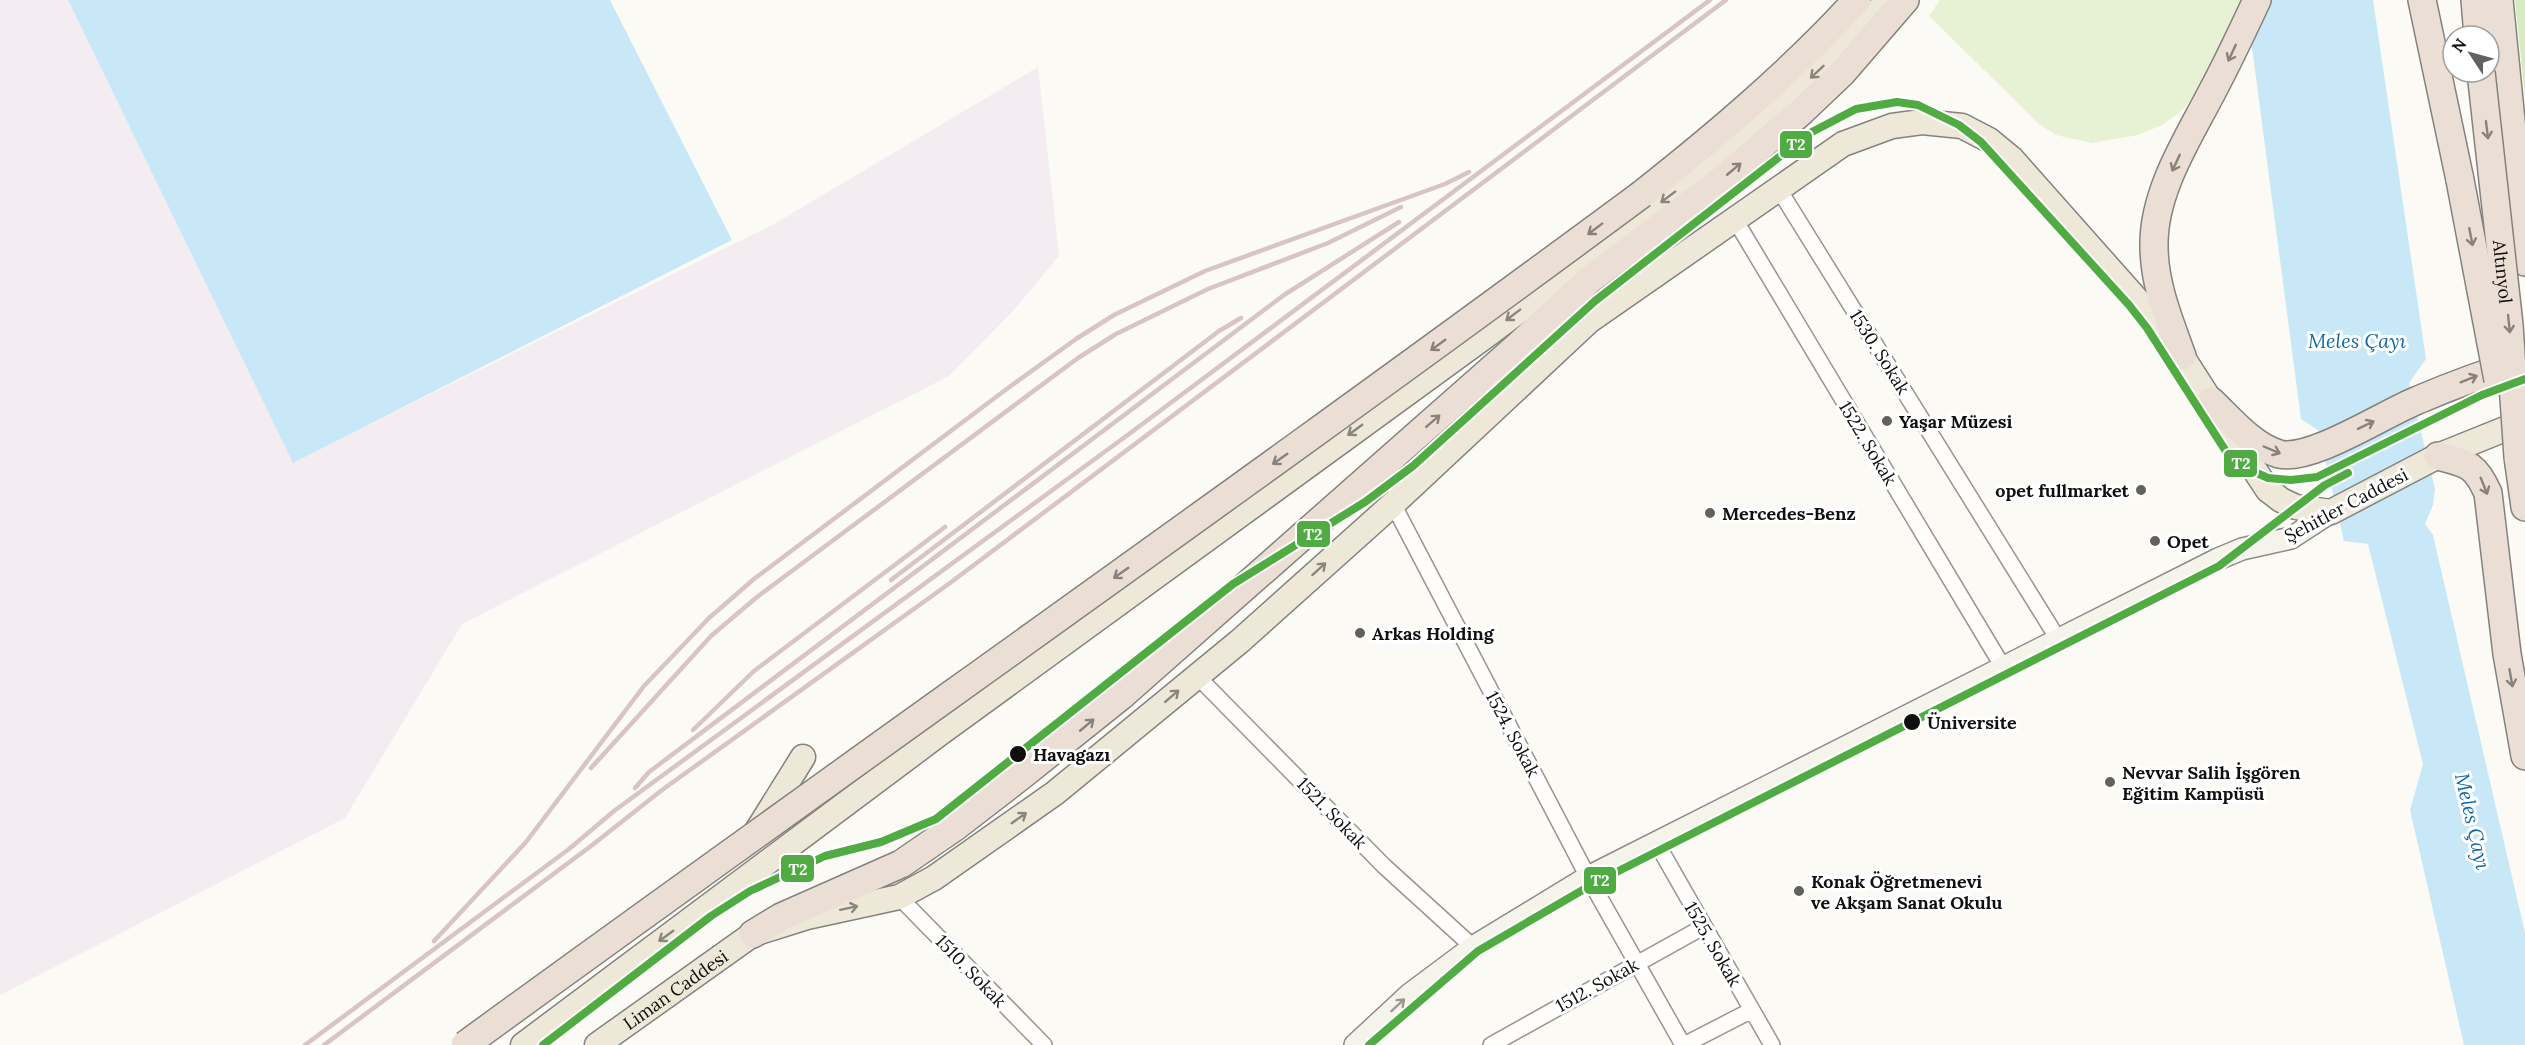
<svg xmlns="http://www.w3.org/2000/svg" width="2525" height="1045" viewBox="0 0 2525 1045" font-family="Lora,serif">
  <style>
    .industrial { fill: #f3edf1 }
    .green { fill: #e6f2d3 }
    .forest { fill: #d7ebc0 }
    .water { fill: #c8e8f8 }
    .lines { fill: none; stroke-linecap: round; stroke-linejoin: round }
    .street-casing { stroke: #969592; stroke-width: 18 }
    .secondary-casing { stroke: #8c8b89; stroke-width: 24 }
    .primary-casing { stroke: #83827f; stroke-width: 27 }
    .highway-casing { stroke: #83827f; stroke-width: 30 }
    .street { stroke: #fffefd; stroke-width: 15 }
    .secondary { stroke: #f5f4eb; stroke-width: 21 }
    .primary { stroke: #eee8d9; stroke-width: 24 }
    .highway { stroke: #ebdfd5; stroke-width: 27 }
    .rail { stroke: #d9c4c5; stroke-width: 4.5 }
    .highway-bridge-casing { stroke: #83827f; stroke-width: 30; stroke-linecap: butt }
    .highway-bridge { stroke: #ebdfd5; stroke-width: 27 }
    .tram-1-casing { stroke: #fff; stroke-width: 12 }
    .tram-1 { stroke: #50ab43; stroke-width: 8 }
    .oneway { stroke: #88817c }
    .oneway2 { stroke: #8a867e }
    .oneway3 { stroke: #999893 }
    .poi-dot { fill: #62615f; stroke: #fff; stroke-width: 2 }
    .stop-dot { fill: #0f0f0f; stroke: #fff; stroke-width: 2 }
    .labels { text-anchor: middle; dominant-baseline: central; stroke-width: 6; stroke-linejoin: round; paint-order: stroke }
    .street-label { font-size: 18px; fill: #0f0f0f; stroke: #fff }
    .poi-label { font-size: 18px; font-weight: bold; fill: #0f0f0f; stroke: #fff; text-anchor: start }
    .stop-label { font-size: 18px; font-weight: bold; fill: #0f0f0f; stroke: #fff; text-anchor: start }
    .water-label { font-size: 20px; font-style: italic; fill: #106aa8; stroke: #fff }
    .line-badge { stroke: #fff; stroke-width: 2 }
    .badge-label { font-size: 16px; text-anchor: middle; font-weight: bold; fill: #fff }
  </style>
  <rect width="100%" height="100%" fill="#fcfaf4"/>
  <!-- industrial -->
  <path class="industrial" d="M0 0H68L293 462 774 224 1038 67 1059 256 1013 311 949 376 462 624 345 818 0 995Z"/>
  <!-- green -->
  <path class="green" d="M1940 0H2242L2196 95 2179 113 2162 125 2138 135 2092 143 2056 135 2039 124 1929 16Z"/>
  <!-- forest -->
  <path class="forest" d="M2515 0H2525V97Z"/>
  <!-- water -->
  <path class="water" d="M68 0H610L732 240 293 463Z
    M2243 0H2373L2426 359 2409 383 2435 489 2433 505 2425 524 2433 535 2525 933V1045H2464L2410 810 2423 764 2368 544 2344 541 2318 430 2301 419 2253 55Z"/>
  <g class="lines">
    <!-- street casing -->
    <g class="street-casing">
      <path id="street" d="M1778 188 2058 639
        M1734 218 2003 667
        M1393 504 1588 877 1683 1045
        M1196 675 1384 866 1473 947
        M1656 842 1772 1045
        M899 897 1044 1045
        M1491 1045 1703 927
        M1684 1045 1752 1010"/>
    </g>
    <!-- secondary casing -->
    <g class="secondary-casing">
      <path id="secondary" d="M1355 1045 1410 994 1473 947 1588 877 2218 559 2242 549 2291 538 2331 512"/>
    </g>
    <!-- primary casing -->
    <g class="primary-casing">
      <g id="primary">
        <path d="M755 834 803 757"/>
        <path d="M523 1045 939 734 1491 332 1683 186 1777 109 1842 49 1888 0"/>
        <path id="s1" d="M597 1045 753 934 807 917 899 897 934 878 1055 793 1240 641 1393 504 1589 321 1843 144 1892 126 1922 122 1962 126 1989 140 2012 159 2169 336 2258 475 2268 490 2281 500 2296 507 2331 512 2438 456 2525 421"/>
      </g>
    </g>
    <!-- highway casing -->
    <g class="highway-casing">
      <path id="highway" d="M2422 0 2460 180
        M2475 0 2478 36
        M2499 0 2525 262
        M1642 194C1718 134 1791 72 1857 0
        M2182 356C2169 320 2154 284 2154 246 2153 191 2189 137 2213 90 2229 60 2243 30 2257 0
        M2211 401C2230 419 2252 446 2279 454 2311 462 2385 413 2418 400 2453 385 2489 372 2525 361
        M2438 456C2468 464 2475 464 2488 493L2507 654 2525 756
        M2518 457 2525 507
        M753 934 781 917 901 864 955 827 1021 776 1121 696 1518 346 1588 281 1724 178 1802 111 1842 73 1905 0"/>
    </g>
    <!-- street -->
    <use href="#street" class="street"/>
    <!-- secondary -->
    <use href="#secondary" class="secondary"/>
    <!-- primary -->
    <use href="#primary" class="primary"/>
    <!-- highway -->
    <use href="#highway" class="highway"/>
    <!-- rail -->
    <path class="rail" d="M891 580 1219 331 1241 318
      M693 730 754 671 945 527
      M591 768 711 636 757 597 1078 358 1116 334 1208 289 1328 243 1401 207
      M635 788 649 772 1284 295 1399 222
      M434 941 526 842 644 686 709 618 754 579 1008 388 1076 339 1114 315 1205 271 1445 184 1469 172
      M305 1045 569 849 614 811 1129 434 1710 0
      M324 1045 591 846 662 790 950 583 1726 0"/>
    <!-- highway-bridge casing -->
    <g class="highway-bridge-casing">
      <g id="highway-bridge">
        <path id="s2" d="M2481 72 2509 325 2518 457"/>
        <path d="M2460 180 2498 380"/>
        <path d="M465 1045C856 760 1253 482 1642 194"/>
      </g>
    </g>
    <!-- highway-bridge -->
    <use href="#highway-bridge" class="highway-bridge"/>
    <!-- tram-1 casing -->
    <g class="tram-1-casing">
      <path id="tram-1" d="M543 1045 711 916 750 891 825 856 881 842 936 819 1233 584 1365 502 1413 466 1595 301 1810 133 1856 109 1897 102 1918 105 1959 125 1981 142 2129 305 2147 328 2227 453 2248 469 2268 478 2291 480 2317 477 2482 395 2525 379
        M1369 1045 1478 951 1593 884 2219 566 2325 485 2348 473"/>
    </g>
    <!-- tram-1 -->
    <use href="#tram-1" class="tram-1"/>
  </g>
  <!-- one-way arrows -->
  <defs><path id="oneway-shaft" d="M-6 0H5M1.5-3L5.5 0L1.5 3" fill="none" stroke-width="1.6" stroke-linecap="round" stroke-linejoin="round" transform="scale(1.5)"/></defs>
  <g class="oneway">
    <use href="#oneway-shaft" transform="translate(2232 53) rotate(115)"/>
    <use href="#oneway-shaft" transform="translate(2487 130) rotate(83)"/>
    <use href="#oneway-shaft" transform="translate(2176 163) rotate(115)"/>
    <use href="#oneway-shaft" transform="translate(1734 169) rotate(-40)"/>
    <use href="#oneway-shaft" transform="translate(1595 229) rotate(143)"/>
    <use href="#oneway-shaft" transform="translate(2471 237) rotate(79)"/>
    <use href="#oneway-shaft" transform="translate(2509 324) rotate(84)"/>
    <use href="#oneway-shaft" transform="translate(1438 345) rotate(144)"/>
    <use href="#oneway-shaft" transform="translate(2469 379) rotate(-22)"/>
    <use href="#oneway-shaft" transform="translate(1433 421) rotate(-41)"/>
    <use href="#oneway-shaft" transform="translate(2366 425) rotate(-26)"/>
    <use href="#oneway-shaft" transform="translate(2272 450) rotate(23)"/>
    <use href="#oneway-shaft" transform="translate(1280 459) rotate(145)"/>
    <use href="#oneway-shaft" transform="translate(2484 486) rotate(68)"/>
    <use href="#oneway-shaft" transform="translate(1121 573) rotate(145)"/>
    <use href="#oneway-shaft" transform="translate(2511 678) rotate(80)"/>
    <use href="#oneway-shaft" transform="translate(1087 725) rotate(-40)"/>
  </g>
  <g class="oneway2">
    <use href="#oneway-shaft" transform="translate(1817 72) rotate(137)"/>
    <use href="#oneway-shaft" transform="translate(1668 197) rotate(143)"/>
    <use href="#oneway-shaft" transform="translate(1513 315) rotate(143)"/>
    <use href="#oneway-shaft" transform="translate(1355 430) rotate(144)"/>
    <use href="#oneway-shaft" transform="translate(1319 569) rotate(-42)"/>
    <use href="#oneway-shaft" transform="translate(1172 696) rotate(-41)"/>
    <use href="#oneway-shaft" transform="translate(1019 818) rotate(-35)"/>
    <use href="#oneway-shaft" transform="translate(849 908) rotate(-12)"/>
    <use href="#oneway-shaft" transform="translate(666 936) rotate(144)"/>
  </g>
  <use class="oneway3" href="#oneway-shaft" transform="translate(1398 1005) rotate(-43)"/>
  <!-- markers -->
  <g class="poi-dot">
    <circle cx="1887" cy="421" r="6"/>
    <circle cx="2141" cy="490" r="6"/>
    <circle cx="1710" cy="513" r="6"/>
    <circle cx="2155" cy="541" r="6"/>
    <circle cx="1360" cy="633" r="6"/>
    <circle cx="2110" cy="782" r="6"/>
    <circle cx="1799" cy="891" r="6"/>
  </g>
  <g class="stop-dot">
    <circle cx="1912" cy="722" r="9"/>
    <circle cx="1018" cy="754" r="9"/>
  </g>
  <g class="labels">
    <!-- street labels -->
    <g class="street-label">
      <text stroke="none"><textPath href="#s2" startOffset="201">Altınyol</textPath></text>
      <text transform="translate(1880 352) rotate(58)">1530. Sokak</text>
      <text transform="translate(1868 443) rotate(59)">1522. Sokak</text>
      <text transform="translate(2346 505) rotate(-28)">Şehitler Caddesi</text>
      <text transform="translate(1513 734) rotate(62)">1524. Sokak</text>
      <text transform="translate(1332 813) rotate(46)">1521. Sokak</text>
      <text transform="translate(1713 944) rotate(60)">1525. Sokak</text>
      <text transform="translate(971 971) rotate(46)">1510. Sokak</text>
      <text transform="translate(1597 985) rotate(-29)">1512. Sokak</text>
      <text stroke="none"><textPath href="#s1" startOffset="96">Liman Caddesi</textPath></text>
    </g>
    <!-- poi labels -->
    <g class="poi-label">
      <text x="1899" y="421">Yaşar Müzesi</text>
      <text x="2129" y="490" text-anchor="end">opet fullmarket</text>
      <text x="1722" y="513">Mercedes-Benz</text>
      <text x="2167" y="541">Opet</text>
      <text x="1372" y="633">Arkas Holding</text>
      <text x="2122" y="772">Nevvar Salih İşgören<tspan x="2122" dy="21">Eğitim Kampüsü</tspan></text>
      <text x="1811" y="881">Konak Öğretmenevi<tspan x="1811" dy="21">ve Akşam Sanat Okulu</tspan></text>
    </g>
    <!-- stop labels -->
    <g class="stop-label">
      <text x="1927" y="722">Üniversite</text>
      <text x="1033" y="754">Havagazı</text>
    </g>
    <!-- water labels -->
    <g class="water-label">
      <text x="2357" y="340">Meles Çayı</text>
      <text transform="translate(2473 821) rotate(77)">Meles Çayı</text>
    </g>
  </g>
  <g class="line-badge">
    <rect x="1779" y="130" width="34" height="29" rx="6" fill="#50ab43"/>
    <rect x="2223" y="449" width="35" height="29" rx="6" fill="#50ab43"/>
    <rect x="1296" y="520" width="35" height="28" rx="6" fill="#50ab43"/>
    <rect x="780" y="854" width="35" height="29" rx="6" fill="#50ab43"/>
    <rect x="1583" y="866" width="34" height="29" rx="6" fill="#50ab43"/>
  </g>
  <g class="badge-label">
    <text x="1796" y="150">T2</text>
    <text x="2241" y="469">T2</text>
    <text x="1313" y="540">T2</text>
    <text x="798" y="875">T2</text>
    <text x="1600" y="886">T2</text>
  </g>
  <!-- north arrow -->
  <g transform="translate(2471 54) rotate(306)"><circle r="28" fill="#ffffff" stroke="#9f9f9f" stroke-width="1.5"/>
  <path d="M0-4.5L10 22L0 15L-10 22Z" fill="#62615f"/>
  <text y="-9" font-size="16" font-weight="bold" text-anchor="middle" fill="#0f0f0f">N</text>
  </g>
</svg>
